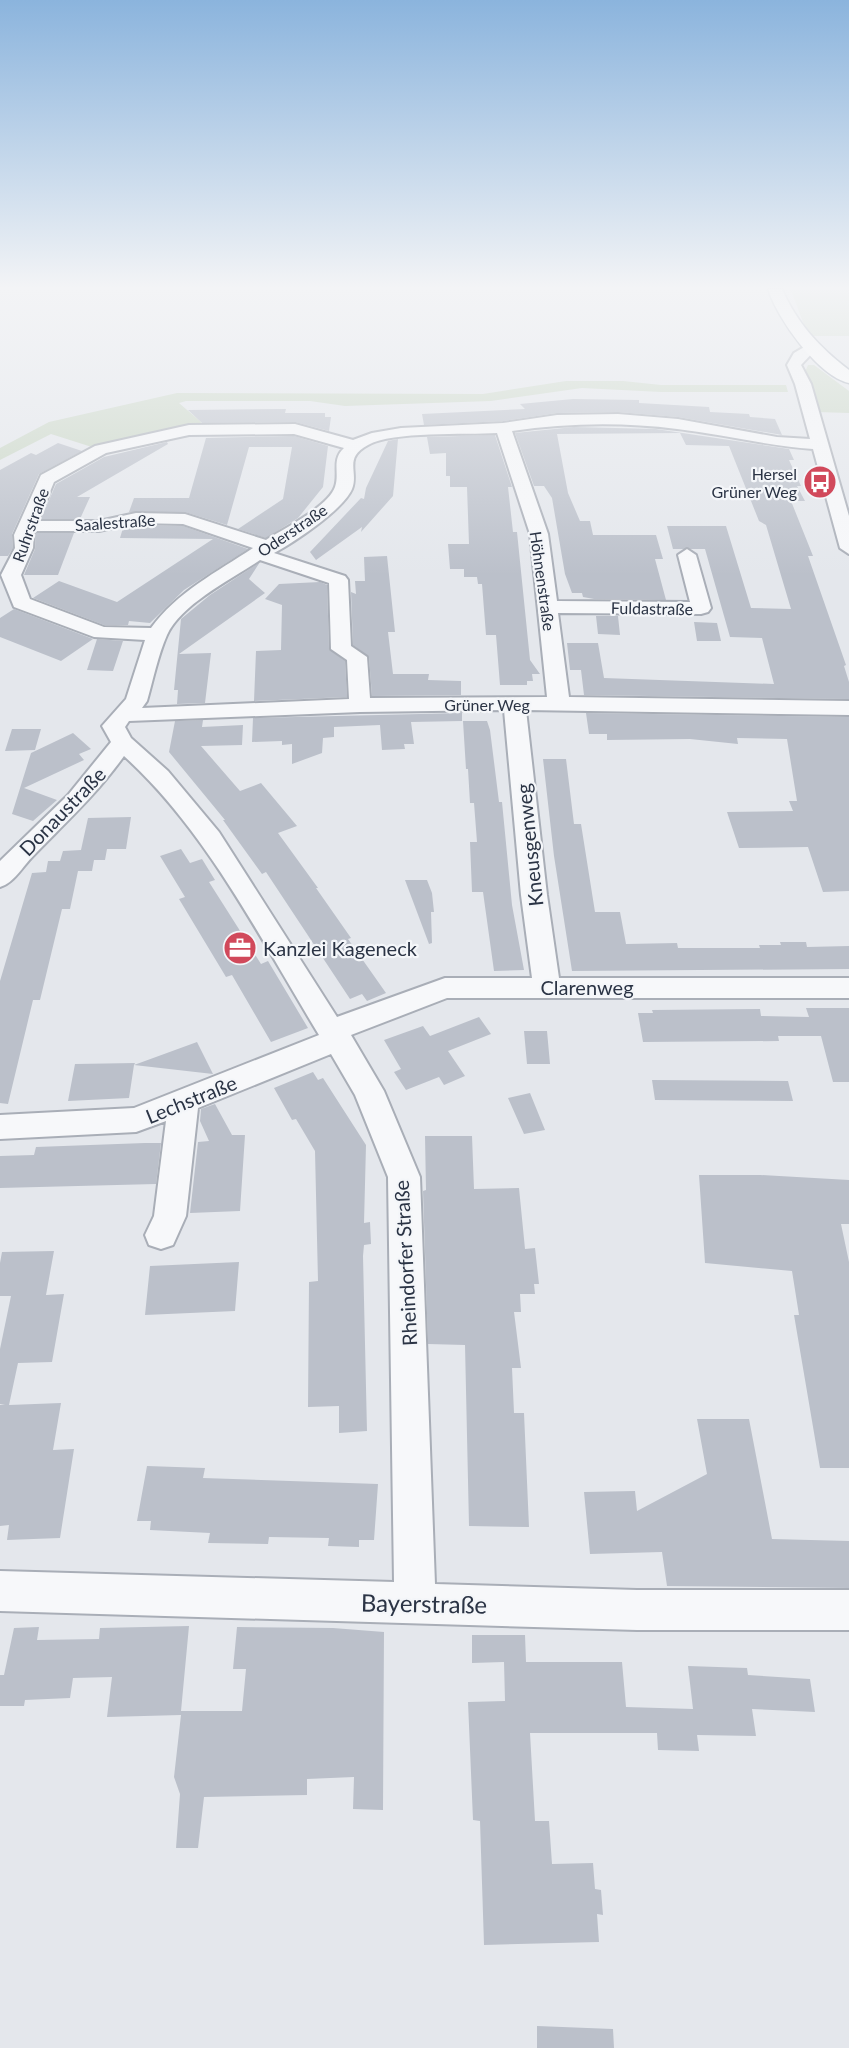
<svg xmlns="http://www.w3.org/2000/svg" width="849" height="2048" viewBox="0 0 849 2048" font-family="Lato,sans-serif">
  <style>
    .green { fill: #c9d6c5 }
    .building { fill: #bbc0ca }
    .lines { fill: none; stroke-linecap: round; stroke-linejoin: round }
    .minor-casing { stroke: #a9aeb7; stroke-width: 4 }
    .major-casing { stroke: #a3abb8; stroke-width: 3 }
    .minor { fill: #f7f8fa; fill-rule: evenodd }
    .major { fill: #fff; fill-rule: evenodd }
    .labels { text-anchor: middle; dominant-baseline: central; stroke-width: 4.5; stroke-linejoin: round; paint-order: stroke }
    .far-poi-label { font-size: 16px; fill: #2b3445; stroke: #f4f6f9; text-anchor: end }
    .far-street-label { font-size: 16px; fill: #2b3445; stroke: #f4f6f9 }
    .street-label { font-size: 20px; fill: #2b3445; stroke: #f4f6f9 }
    .poi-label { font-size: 20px; fill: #2b3445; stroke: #f4f6f9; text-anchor: start }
    .near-street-label { font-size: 24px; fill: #2b3445; stroke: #f4f6f9 }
  </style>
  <rect width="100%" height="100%" fill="#e4e7ec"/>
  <!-- green -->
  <path class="green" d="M791 290H849V336H812L804 325Z
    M808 365H814L849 391V413L817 412 813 399H817L811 394 805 372Z
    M566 381H623L661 385H786L788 392H661L582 388 491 401 345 406 310 401H186L179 403 201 422 200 425 95 448 51 434 0 460V448L49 422 177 393 483 394Z"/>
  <!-- building -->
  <path class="building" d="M573 399 639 400V403L709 407 710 412 749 414 750 417 775 419 782 435 678 417 618 412 557 413 503 421 424 425 422 414 525 409 520 404Z
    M286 409 285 413H325V417H331L329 431 295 422 202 423 188 410Z
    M574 427 656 429 789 449 794 460H789L801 486H797L805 501H791L813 556H808L846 665 844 666 849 682V699L584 695 581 670H570L567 643H598L604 678 774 684 762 638 730 637 705 549H673L667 526H726L751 608 791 609 766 525 759 521 729 446 686 445 680 433 557 434 568 493 580 521H590L593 535H656L663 559H655L666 600 594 599 583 597 582 593H572L565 574 552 498 544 486H534L515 433Z
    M495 435 512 487H508L513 532H517L530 660 540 674H532L533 681H527V685H500L496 635H486L482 584H478L477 577H464V569H450L448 544H469L467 487H450V476H446V453L430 454 427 437Z
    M294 436 328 446 323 487 298 518 266 538 238 529 283 499 292 447H249L227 525 185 512H129L134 498H189L206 438Z
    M398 439 393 496 361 532 362 527 316 560 310 552 361 498 364 499 366 488 388 441Z
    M167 442 168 444 77 497H90L80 519H41L56 484 104 457Z
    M58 443 82 451 39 474 12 534 13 548 8 556H0V470L31 453 36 455Z
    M136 525 183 526 248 549 184 590 150 623 129 621 128 625H104L33 598 59 581 117 602 213 539 120 538 123 528Z
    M36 533H74L58 575H24L35 549Z
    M387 556 395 632H388L393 674H429L428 680 461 681V695L372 696 369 657 353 645 351 592 356 594 355 581H365L364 557Z
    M260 562 249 579 265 593 179 654 211 653 205 703 177 704 178 690H174L181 619 210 595Z
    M320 582 327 585 329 649 345 661 347 697 254 701 256 651 281 650 282 605 265 599 279 584Z
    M14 609 93 639 61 661 0 637V618Z
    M596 616H618L620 635 598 634Z
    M694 622 717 623 721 641H697Z
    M97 639 123 641 113 671 87 670Z
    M462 713V721L411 722 414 744H404L405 749 382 750 380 725 334 727V737L323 738 322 753 292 764V744L282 745V741L252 742 253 718Z
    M586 713 849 717V891L823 892 808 847 739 848 727 812 793 811 789 801H797L787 739 737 738 738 744 690 739 607 740V734H589Z
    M203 720 202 727 243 725 242 745 201 746 240 791 261 783 297 826 278 833 318 888H316L351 938 348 939 386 993 367 1001 362 994 350 999 266 872 262 874 223 820H225L169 752 175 721Z
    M463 721H487L490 730 499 802H502L512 905 524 970 494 971 483 892H472L470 842H477L474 803H470L468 769H466Z
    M12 729H41L35 750 5 751Z
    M73 733 91 749 79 754 84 760 24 788 57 800 33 821 12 814 31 753Z
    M543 759H566L574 824H581L595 912H620L626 944 677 943 678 948H760L759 945H781L780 942H806L807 947 849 946V969L572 971 554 856Z
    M131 817 126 849H107L105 860H94L92 871H78L70 909H62L40 1000H33L8 1104 0 1103V981L32 873 46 872 48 861H60L63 851 81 850 88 818Z
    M181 849 190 863 202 859 215 880 209 882 223 904 261 964 268 961 308 1028 271 1042 232 975 226 977 179 899 185 897 160 856Z
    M405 880H427L432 893 434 912H431L432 943 429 944Z
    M806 1008H849V1082H833L821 1036H778L779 1041 643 1042 638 1013H653L652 1010 760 1009 761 1016 809 1017Z
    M479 1017 491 1034 448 1051 465 1076 444 1085 439 1077 406 1090 394 1072 401 1069 384 1040 423 1026 430 1036Z
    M524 1031H547L550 1064H527Z
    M197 1042 213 1074 134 1065 129 1098 68 1101 75 1064 135 1063 134 1065Z
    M313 1072 318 1080 323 1078 366 1145 364 1223 370 1222 371 1244 364 1245 363 1256 367 1431 339 1433V1406L308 1407 309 1282 318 1281 315 1151 296 1119 292 1120 274 1088Z
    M652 1080 788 1081 793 1101 655 1100Z
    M530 1093 545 1130 524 1134 508 1098Z
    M215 1104 232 1135H245L240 1211 190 1213 198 1142 209 1141 200 1121 201 1109Z
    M425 1136H472L474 1189 519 1188 525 1249 535 1248 539 1284H534L535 1294H520L521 1312H514L521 1368H512L514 1413H524L529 1527 469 1526 465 1345 428 1344 423 1191 426 1190Z
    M145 1143H161L156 1184 0 1188V1156L34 1155 36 1147Z
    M699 1175H760L849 1180V1224H841L849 1262V1468H820L794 1315H799L792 1271 705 1263Z
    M54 1251 46 1295 64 1294 52 1362 18 1363 9 1405 61 1403 53 1450 74 1449 60 1538 7 1540 9 1525 0 1526V1405H5L0 1404V1349L11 1296H0V1263L2 1252Z
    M239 1262 235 1311 145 1315 150 1266Z
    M697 1419H749L772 1539 849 1541V1588L667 1586 662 1552 590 1554 584 1492 635 1491 637 1511 707 1474Z
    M147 1466 205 1468 203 1478 378 1484 374 1540H359V1547L328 1546 329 1538 269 1537 268 1544 208 1543 210 1533 150 1530 151 1521H137Z
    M189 1626 181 1711H242L246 1669H233L237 1627 333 1628 384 1632 383 1810 353 1809 354 1777 307 1779V1795L204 1797 198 1848H176L180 1794 174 1777 181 1715 107 1717 112 1677 73 1678 70 1698 25 1700 24 1706H0V1675H4L14 1628 39 1627 37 1640 99 1639 100 1628Z
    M472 1635H525L526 1662H622L626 1707 693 1709 688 1666 747 1668 748 1675 810 1679 815 1712 752 1709 756 1736 697 1735 699 1751 658 1750 657 1733H530L535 1821H549L552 1864 593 1863 595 1889 601 1890 603 1915 597 1914 599 1942 484 1945 480 1821 473 1820 468 1702 505 1701 504 1662 472 1663Z
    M537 2026 613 2029 614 2048H537Z"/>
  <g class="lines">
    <!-- minor casing -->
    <g class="minor-casing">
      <path id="minor" d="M811 343 818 347 801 365 811 384 849 516V554L840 548 813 449C767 446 723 434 677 429 622 422 567 423 512 431L548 534 557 601 690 602 678 555 687 549 696 555 711 608 708 612 701 614 558 613 569 697 849 701V715L526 710 547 895 559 978H849V998H447L351 1035 384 1091 420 1177 435 1584 637 1590H849V1630H637L0 1611V1571L394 1582 388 1177 355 1095 331 1054 198 1108 186 1216 173 1245 161 1249 149 1245 145 1235 154 1216 166 1121 136 1132 0 1139V1115L134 1108 319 1035C261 940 207 831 124 756 97 794 65 823 33 856 23 866 14 883 0 887V861L68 795 111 742 102 726 126 699 145 640 94 637 14 607 1 575 15 548 14 535 41 475 95 446 189 425 295 424 353 440 372 433 401 428 503 423 557 415 618 414 678 419 777 437 810 439 795 384 787 365 794 353ZM497 433 530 534 547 697 370 698 367 657 351 646 348 580 345 576 274 553C293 543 343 510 352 489 359 472 343 458 368 445 393 431 465 435 497 433ZM294 434 344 448C331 460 340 473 335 487 328 507 283 529 266 540L185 514 136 513 99 521H38L54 482 106 453 189 435ZM136 523 183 524 253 548C217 572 177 592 151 628L104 627 30 599 21 575 33 548 34 531H99ZM260 560 329 583 331 649 347 660 349 699 142 708 147 701C153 680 158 655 167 635 181 604 232 579 260 560ZM504 710 521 895 532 978H445L337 1017 219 832 168 771 131 738 125 727 129 721 360 712Z"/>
    </g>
    <!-- major casing -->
    <g class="major-casing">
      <path id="major" d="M768 289H782C797 323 819 347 849 370V383C818 376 777 318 768 289Z"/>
    </g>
    <!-- minor -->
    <use href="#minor" class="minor"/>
    <!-- major -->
    <use href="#major" class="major"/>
  </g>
  <!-- sky -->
  <linearGradient id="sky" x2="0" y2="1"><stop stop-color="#8bb4dd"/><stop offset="0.5" stop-color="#f3f4f6"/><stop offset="1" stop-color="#f3f4f6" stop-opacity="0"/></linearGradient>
  <rect width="849" height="575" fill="url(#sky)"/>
  <!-- icons -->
  <defs>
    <g id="bus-disc" transform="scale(1.725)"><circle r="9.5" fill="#d1495b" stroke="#f4f6f9"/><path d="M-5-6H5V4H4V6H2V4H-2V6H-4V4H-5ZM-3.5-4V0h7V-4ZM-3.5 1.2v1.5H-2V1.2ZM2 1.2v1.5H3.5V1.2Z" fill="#fff"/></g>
    <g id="office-disc" transform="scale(1.725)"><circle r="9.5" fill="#d1495b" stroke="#f4f6f9"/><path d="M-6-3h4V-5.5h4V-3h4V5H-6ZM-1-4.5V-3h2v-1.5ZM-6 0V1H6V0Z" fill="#fff"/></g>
  </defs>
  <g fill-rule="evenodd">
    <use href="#bus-disc" x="820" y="482"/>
    <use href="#office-disc" x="240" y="948"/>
  </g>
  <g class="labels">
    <!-- far-poi labels -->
    <g class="far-poi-label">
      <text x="797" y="473">Hersel<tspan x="797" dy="18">Grüner Weg</tspan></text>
    </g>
    <!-- far-street labels -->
    <g class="far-street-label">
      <text transform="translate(115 522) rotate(-4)">Saalestraße</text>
      <text transform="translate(30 525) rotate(-70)">Ruhrstraße</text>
      <text transform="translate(292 530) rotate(-34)">Oderstraße</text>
      <text transform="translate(543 581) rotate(82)">Höhnenstraße</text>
      <text transform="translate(652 608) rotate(1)">Fuldastraße</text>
      <text x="487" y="704">Grüner Weg</text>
    </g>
    <!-- street labels -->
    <g class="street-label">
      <text transform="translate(62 811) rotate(-46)">Donaustraße</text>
      <text transform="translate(529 845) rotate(-96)">Kneusgenweg</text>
      <text x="587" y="987">Clarenweg</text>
      <text transform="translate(191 1099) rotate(-22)">Lechstraße</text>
      <text transform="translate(405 1263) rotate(-93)">Rheindorfer Straße</text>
    </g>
    <!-- poi labels -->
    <g class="poi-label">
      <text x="263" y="948">Kanzlei Kageneck</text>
    </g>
    <!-- near-street labels -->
    <g class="near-street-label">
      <text transform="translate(424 1603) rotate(1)">Bayerstraße</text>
    </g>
  </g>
</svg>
